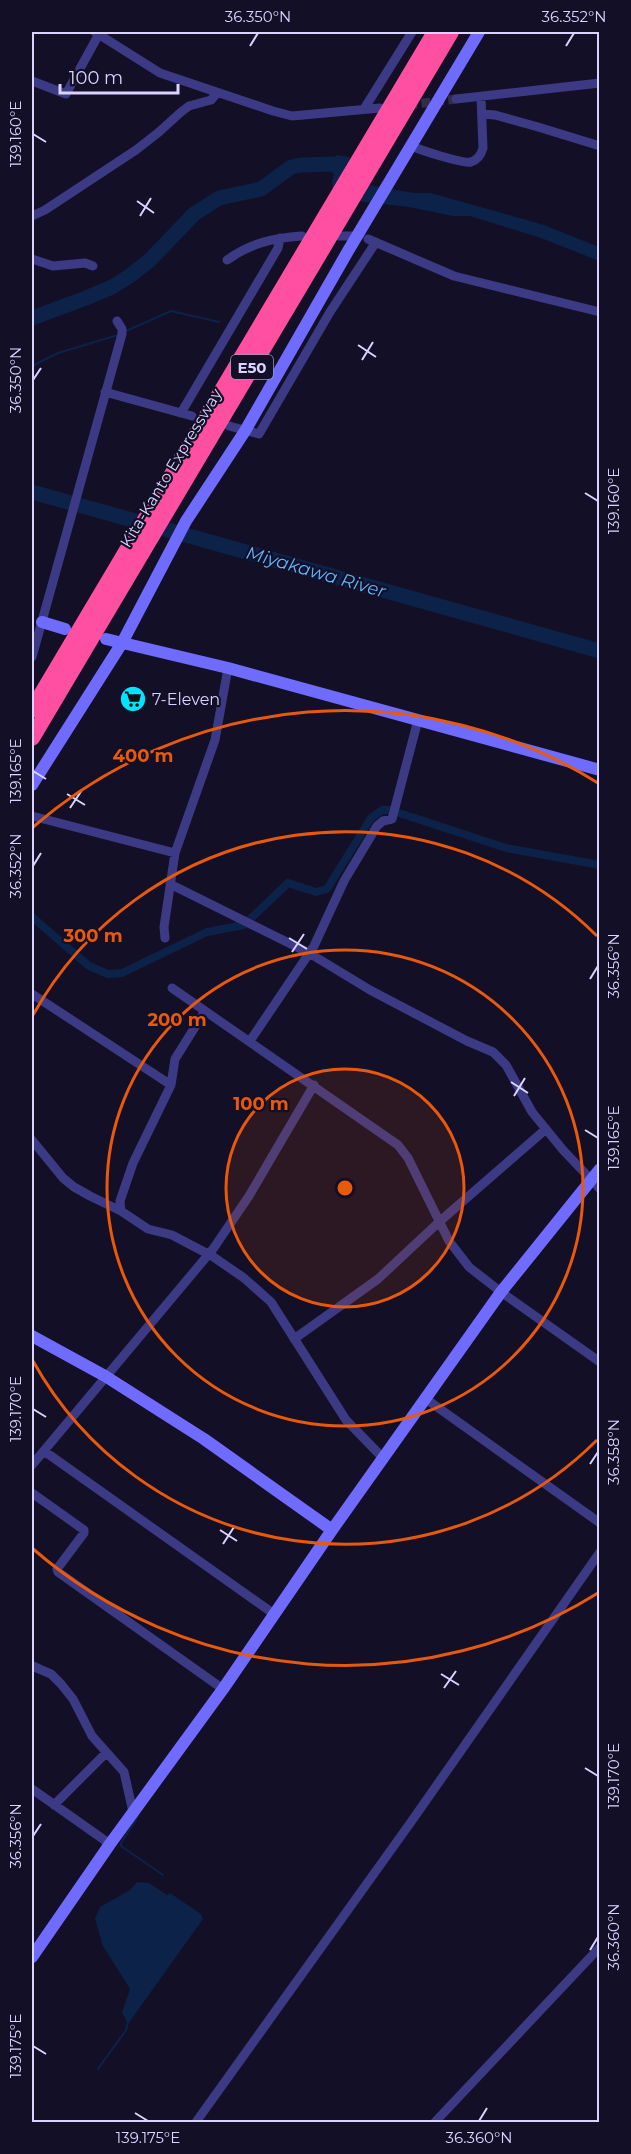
<svg xmlns="http://www.w3.org/2000/svg" width="631" height="2154" viewBox="0 0 631 2154" font-family="Montserrat,sans-serif">
  <style>
    .water { fill: #0c2248 }
    .lines { fill: none; stroke-linecap: round; stroke-linejoin: round }
    .stream { stroke: #0c2248; stroke-width: 2 }
    .canal { stroke: #0c2248; stroke-width: 8 }
    .river { stroke: #0c2248; stroke-width: 15 }
    .street-tunnel { stroke: #312d47; stroke-width: 9; stroke-dasharray: 9 4.5; stroke-linecap: butt }
    .street { stroke: #3d3a85; stroke-width: 9 }
    .secondary { stroke: #6f6bff; stroke-width: 12 }
    .highway { stroke: #ff4fa3; stroke-width: 16 }
    .ticks { fill: none; stroke: #d9d4ff; stroke-width: 2 }
    .ring { fill: none; stroke: #e8590c; stroke-width: 3 }
    .labels { text-anchor: middle; dominant-baseline: central; stroke-width: 4.5; stroke-linejoin: round; paint-order: stroke }
    .shield { fill: #130f26; stroke: #9e99be; stroke-width: 1.5 }
    .shield-label { font-size: 15px; font-weight: bold; fill: #d9d4ff }
    .street-label { font-size: 16px; fill: #d9d4ff; stroke: #130f26 }
    .poi-label { font-size: 16px; fill: #d9d4ff; stroke: #130f26; text-anchor: start }
    .water-label { font-size: 18px; font-style: italic; fill: #62b6ff; stroke: #130f26 }
    .centre { fill: #e8590c; stroke: #130f26; stroke-width: 3 }
    .ring-label { font-size: 18px; text-anchor: middle; font-weight: bold; fill: #e8590c; stroke: #130f26; stroke-width: 4.5; stroke-linejoin: round; paint-order: stroke }
    .neatline { fill: none; stroke: #d9d4ff; stroke-width: 2 }
    .ticks-label { font-size: 15px; text-anchor: middle; fill: #d9d4ff }
  </style>
  <rect width="100%" height="100%" fill="#130f26"/>
  <!-- water -->
  <path class="water" d="M336 155 349 157 369 185 414 193H431L544 225 599 247V261L541 238 470 216H453L409 207 357 201 333 193 332 182 334 174 328 166Z
    M137 1882 149 1883 167 1895 170 1893 201 1914 203 1919 128 2024 122 2012 130 1989 103 1946 95 1919 100 1907 130 1890Z"/>
  <g class="lines">
    <!-- stream -->
    <path class="stream" d="M126 331 171 311 219 322
      M32 366 58 353 118 335
      M32 1661 41 1665
      M139 1815 121 1843V1846L163 1875
      M98 2069 126 2030 128 2022"/>
    <!-- canal -->
    <path class="canal" d="M32 917 89 966 108 974 122 973 207 932 244 925 288 883 316 892 327 889 371 818 382 810H390L506 848 600 865"/>
    <!-- river -->
    <path class="river" d="M32 318 86 298 112 287 131 275 150 260 194 214 219 198 261 189 291 167 301 165 333 164 338 167 344 174
      M32 492 600 651"/>
    <!-- street-tunnel -->
    <path class="street-tunnel" d="M408 105 456 99"/>
    <!-- street -->
    <path class="street" d="M95 32 160 73 273 111 292 116 380 108
      M32 81 66 94 99 34
      M456 99 600 83
      M364 109 412 32
      M482 114 495 115 538 127 600 146
      M411 146C421 150 462 164 471 162 478 160 481 155 483 148L481 97
      M32 216 45 210 136 150 159 132 181 112 189 106 211 100 217 93
      M339 236H352
      M368 239 454 276 600 312
      M32 259 53 266 85 263 93 266
      M227 260C251 243 273 238 302 236
      M105 392 192 416
      M181 413 278 248 280 238
      M229 426 259 434 330 312 376 242
      M32 657 122 334V329L117 321
      M32 816 175 853
      M170 884 309 953 370 990 467 1041 493 1052 506 1065 532 1112 563 1150 600 1189
      M165 938 164 927 175 853 215 740 228 668
      M172 988 398 1145 408 1158 449 1241 469 1267 501 1292 600 1362
      M32 994 171 1085
      M250 1041 314 946 344 881 377 826 383 821 392 819 418 720
      M32 1140 63 1178 74 1187 90 1196 121 1211 148 1229 172 1235 212 1256 244 1278 271 1302 346 1420 384 1459
      M121 1211 120 1201 133 1163 171 1085 175 1059 205 1011
      M294 1339 378 1279 439 1222 546 1129
      M426 1399 600 1523
      M44 1451 274 1614
      M32 1465 213 1249 249 1196 314 1085
      M32 1493 84 1530V1533L57 1569 58 1572 223 1689
      M32 1666 51 1674 61 1684 73 1699 92 1736 124 1772 133 1812
      M32 1789 110 1844
      M54 1805 106 1753
      M196 2122 411 1822 600 1552
      M435 2122 600 1947"/>
    <!-- secondary -->
    <path class="secondary" d="M42 622 65 629
      M106 639 228 668 600 770
      M32 785 122 643 186 521 245 431 348 251 479 32
      M32 1336 105 1376 204 1439 332 1530
      M32 1957 110 1844 223 1689 332 1530 501 1292 600 1169"/>
    <!-- highway -->
    <path class="highway" d="M32 710 435 32
      M32 738 451 32"/>
  </g>
  <!-- ticks -->
  <path class="ticks" d="M250 46 258 33M566 46 574 33M33 134 46 142M137 201 154 213M140 216 151 198M358 345 376 357M362 360 373 342M33 380 41 368M585 493 598 501M33 771 46 779M67 794 85 805M70 808 82 790M33 866 41 853M289 938 307 949M292 952 304 934M590 979 598 966M511 1082 528 1093M514 1096 525 1078M585 1130 598 1138M33 1409 46 1417M590 1464 598 1452M220 1530 237 1541M223 1544 234 1527M441 1674 459 1685M444 1688 456 1671M585 1768 598 1776M33 1836 41 1824M590 1950 598 1937M33 2046 46 2054M135 2113 148 2121M479 2121 487 2108"/>
  <!-- distance rings -->
  <circle cx="345" cy="1188" r="119" fill="#e8590c" fill-opacity=".12"/>
  <g class="ring">
    <circle cx="345" cy="1188" r="119"/>
    <circle cx="345" cy="1188" r="238"/>
    <path d="M597 1440A357 357 0 0 1 33 1361M33 1015A357 357 0 0 1 597 936"/>
    <path d="M598 1593A477 477 0 0 1 32 1548M32 828A477 477 0 0 1 598 783"/>
  </g>
  <!-- icons -->
  <defs>
    <g id="supermarket-disc" transform="scale(1.35)"><circle r="9.5" fill="#00e5ff" stroke="#130f26"/><path d="M-6-5.5h2.5l.6 2H6L4.5 2H-2.5L-4.4-4H-6ZM-1.5 3.2a1.3 1.3 0 1 0 .1 0ZM3 3.2a1.3 1.3 0 1 0 .1 0Z" fill="#111"/></g>
  </defs>
  <g fill-rule="evenodd">
    <use href="#supermarket-disc" x="133" y="699"/>
  </g>
  <g class="labels">
    <!-- shield labels -->
    <rect class="shield" x="231" y="355" width="42" height="24" rx="4.5"/>
    <g class="shield-label">
      <text x="252" y="367">E50</text>
    </g>
    <!-- street labels -->
    <g class="street-label">
      <text transform="translate(171 468) rotate(-59)">Kita-Kanto Expressway</text>
    </g>
    <!-- poi labels -->
    <g class="poi-label">
      <text x="152" y="699">7-Eleven</text>
    </g>
    <!-- water labels -->
    <g class="water-label">
      <text transform="translate(316 572) rotate(16)">Miyakawa River</text>
    </g>
  </g>
  <circle cx="345" cy="1188" r="9" class="centre"/>
  <g class="ring-label">
    <text x="143" y="762">400 m</text>
    <text x="93" y="942">300 m</text>
    <text x="177" y="1026">200 m</text>
    <text x="261" y="1110">100 m</text>
  </g>
  <!-- border -->
  <rect width="631" height="2154" fill="none" stroke="#130f26" stroke-width="66"/>
  <!-- scale -->
  <path d="M60 84v9h118v-9" fill="none" stroke="#d9d4ff" stroke-width="3"/>
  <text x="69" y="84" font-size="18" fill="#d9d4ff" stroke="#130f26" stroke-width="4.5" paint-order="stroke">100 m</text>
  <rect x="33" y="33" width="565" height="2088" class="neatline"/>
  <g class="ticks-label">
    <text x="258" y="22">36.350°N</text>
    <text x="574" y="22">36.352°N</text>
    <text transform="translate(16 134) rotate(-90)" y="5">139.160°E</text>
    <text transform="translate(16 380) rotate(-90)" y="5">36.350°N</text>
    <text transform="translate(614 501) rotate(-90)" y="5">139.160°E</text>
    <text transform="translate(16 771) rotate(-90)" y="5">139.165°E</text>
    <text transform="translate(16 866) rotate(-90)" y="5">36.352°N</text>
    <text transform="translate(614 966) rotate(-90)" y="5">36.356°N</text>
    <text transform="translate(614 1138) rotate(-90)" y="5">139.165°E</text>
    <text transform="translate(16 1409) rotate(-90)" y="5">139.170°E</text>
    <text transform="translate(614 1452) rotate(-90)" y="5">36.358°N</text>
    <text transform="translate(614 1776) rotate(-90)" y="5">139.170°E</text>
    <text transform="translate(16 1836) rotate(-90)" y="5">36.356°N</text>
    <text transform="translate(614 1937) rotate(-90)" y="5">36.360°N</text>
    <text transform="translate(16 2046) rotate(-90)" y="5">139.175°E</text>
    <text x="148" y="2143">139.175°E</text>
    <text x="479" y="2143">36.360°N</text>
  </g>
</svg>
